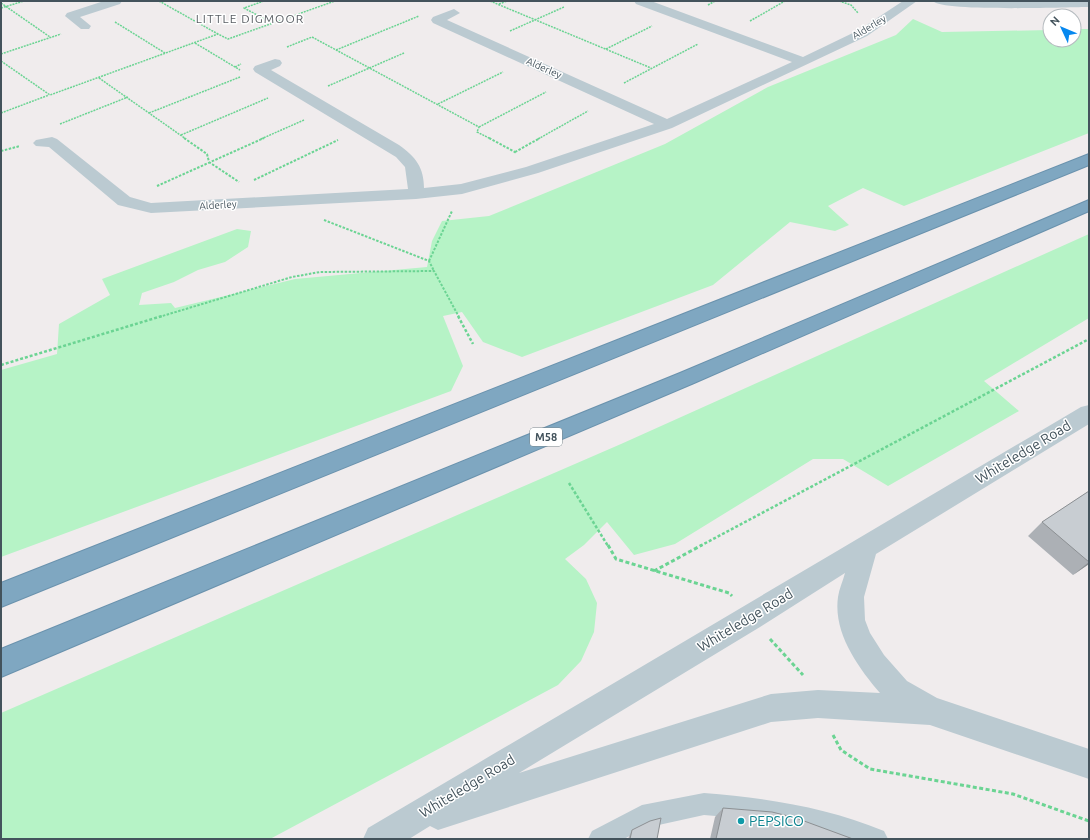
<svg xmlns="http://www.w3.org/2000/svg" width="1090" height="840" viewBox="0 0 1090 840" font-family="Ubuntu,sans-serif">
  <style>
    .green { fill: #b6f3c6 }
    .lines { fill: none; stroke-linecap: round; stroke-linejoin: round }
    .motorway-casing { stroke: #6a92ad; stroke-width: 2 }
    .path-far3 { stroke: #6bd493; stroke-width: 1.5; stroke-dasharray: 2 1; stroke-linecap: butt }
    .path-far2 { stroke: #6bd493; stroke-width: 2; stroke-dasharray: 2.5 1.5; stroke-linecap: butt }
    .path-far1 { stroke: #6bd493; stroke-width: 2.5; stroke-dasharray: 3 2; stroke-linecap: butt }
    .path { stroke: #6bd493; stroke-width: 3; stroke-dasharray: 4 2.5; stroke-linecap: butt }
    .service { fill: #bbcad1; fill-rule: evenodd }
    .minor { fill: #bbcad1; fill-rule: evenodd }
    .tertiary { fill: #bbcad1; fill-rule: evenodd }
    .motorway { fill: #7fa7c1; fill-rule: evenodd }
    .wall { fill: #acb0b5 }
    .shaded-wall { fill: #8c9093 }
    .building { fill: #c8cdd2; stroke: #8c9093 }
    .culture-dot { fill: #0f9aa8; stroke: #fff; stroke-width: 1.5 }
    .labels { text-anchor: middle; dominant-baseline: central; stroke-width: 3; stroke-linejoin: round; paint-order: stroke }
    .far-street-label { font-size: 10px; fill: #43535c; stroke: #fff }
    .shield { fill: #fff; stroke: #7b878d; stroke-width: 1 }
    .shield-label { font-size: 11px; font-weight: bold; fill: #43535c }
    .far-quarter-label { font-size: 12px; letter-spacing: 1px; fill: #595e63; stroke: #fff }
    .near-street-label { font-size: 14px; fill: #43535c; stroke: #fff }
    .near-culture-label { font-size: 14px; fill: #0d838f; stroke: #fff; text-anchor: start }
  </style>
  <rect width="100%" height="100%" fill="#f0eced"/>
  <!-- green -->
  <path class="green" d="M913 19 942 32 1050 30V40H1074V29H1089V133L904 206 863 188 828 206 849 225 835 231 790 222 713 285 522 357 483 342 462 312 443 316 463 366 451 391 1 557V370L57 354 59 324 110 295 102 279 237 229 251 231 248 247 225 262 198 270 174 282 142 293 139 305 171 303 175 308 295 279 427 267 432 241 442 221 489 216 665 144 768 87 896 35Z
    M1089 234V318L984 381 1019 411 888 486 843 459H813L675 544 634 555 607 522 584 545 565 559 586 579 597 603 594 632 581 661 558 685 270 839H1V713L621 444Z"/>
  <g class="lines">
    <!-- motorway casing -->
    <g class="motorway-casing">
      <path id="motorway" d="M1089 154V165L1 607V583Z
        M1089 200V211L694 383 1 677V649L680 373Z"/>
    </g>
    <!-- path-far3 -->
    <path class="path-far3" d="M159 1 218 34
      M264 1 244 8 272 23
      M379 1H385
      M490 1 651 68
      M839 1 851 5 858 13
      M1 3 50 37
      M499 4 507 1
      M708 5 715 1
      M1 8 24 1
      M750 21 785 1
      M115 22 165 53
      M510 31 564 7
      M195 43 240 70
      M287 47 312 37 479 127 477 132 491 139
      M606 49 652 26
      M336 50 419 16
      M1 54 61 34
      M1 61 50 95 218 34 228 39 335 1
      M235 67 241 64
      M99 78 186 139
      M624 83 698 44
      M328 86 404 53
      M438 104 503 72
      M1 113 49 95
      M149 113 240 77
      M60 124 128 97
      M479 127 546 92
      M181 135 268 98
      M261 139 304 120
      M538 139 588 111"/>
    <!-- path-far2 -->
    <path class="path-far2" d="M184 138 207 154 209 162 239 182
      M489 138 515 152 514 153
      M1 151 20 146
      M515 152 540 138
      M254 180 338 140
      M157 186 264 138
      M324 220 429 261 434 271
      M429 261 452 211
      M159 317 292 277 320 272 434 271 459 317"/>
    <!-- path-far1 -->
    <path class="path-far1" d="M458 316 473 344
      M1 365 162 316
      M569 483 608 546
      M700 546 1089 339"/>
    <!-- path -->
    <path class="path" d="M608 545 616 559 729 593 732 596
      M654 571 702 545
      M770 639 803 675
      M833 735 841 750 870 769 1013 794 1089 821"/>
    <!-- service -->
    <path class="service" d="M704 793C766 798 826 807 884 831L888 839H842L762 820 704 815 645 828 624 839H588L592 831 642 805Z"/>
    <!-- minor -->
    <path class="minor" d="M104 1H122L120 4 80 17 91 26 89 29H81L65 16 67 13Z
      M634 1H651L803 57 859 30 903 1H917L867 36 672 128 538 173 462 194 416 199 151 213 118 205 49 147 36 146 33 143 36 140 52 137 57 139 130 197 151 203 408 189 405 167 396 157 255 72 253 69 255 66 275 59 280 60 282 63 280 66 271 70 399 145C416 157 424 168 424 188L461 184 526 167 654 124 433 23 431 20 433 17 454 9 460 13 447 20 667 119 792 62 636 4Z
      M933 1H1089V7C1069 7 941 12 933 1Z"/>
    <!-- tertiary -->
    <path class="tertiary" d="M1089 405V424L876 554 864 597 865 620 870 633 884 655 907 681 937 698 1089 749V779L930 725 818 718 771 722 438 830 430 826 409 839H363L368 828C606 688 843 547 1081 407ZM845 573C843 581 839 589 838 597 833 633 858 667 880 693L818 690 771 694 519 773 760 627Z"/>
    <!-- motorway -->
    <use href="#motorway" class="motorway"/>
  </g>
  <!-- wall -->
  <path class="wall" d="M1089 491V564L1073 575 1028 536 1042 522Z
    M723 808 853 839H710L715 817Z
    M632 830 657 839H628Z"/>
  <!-- shaded-wall -->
  <path class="shaded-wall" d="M1089 562V564L1073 575Z"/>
  <!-- building -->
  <path class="building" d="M1089 491V562L1042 522Z
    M723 808 772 812 796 818 853 839H716Z
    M661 818 657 839H630L632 830 650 821Z"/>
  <!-- markers -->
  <circle class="culture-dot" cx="741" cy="821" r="4"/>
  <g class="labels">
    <!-- far-street labels -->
    <g class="far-street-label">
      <text transform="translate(869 27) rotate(-31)">Alderley</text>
      <text transform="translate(544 68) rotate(24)">Alderley</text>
      <text transform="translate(218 205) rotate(-3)">Alderley</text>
    </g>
    <!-- shield labels -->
    <rect class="shield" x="530" y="428" width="32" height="18" rx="3"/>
    <g class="shield-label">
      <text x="546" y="437">M58</text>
    </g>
    <!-- far-quarter labels -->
    <g class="far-quarter-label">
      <text x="250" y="18">LITTLE DIGMOOR</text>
    </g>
    <!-- near-street labels -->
    <g class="near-street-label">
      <text transform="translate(1023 452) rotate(-31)">Whiteledge Road</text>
      <text transform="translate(745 620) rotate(-31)">Whiteledge Road</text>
      <text transform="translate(467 786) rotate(-31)">Whiteledge Road</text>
    </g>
    <!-- near-culture labels -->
    <g class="near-culture-label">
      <text x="749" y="821">PEPSICO</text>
    </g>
  </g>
  <!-- border -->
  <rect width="1090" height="840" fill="none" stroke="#43535c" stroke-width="4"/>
  <!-- north arrow -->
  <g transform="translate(1062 28) rotate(314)"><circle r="19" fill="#ffffff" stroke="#b4babe"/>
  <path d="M0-3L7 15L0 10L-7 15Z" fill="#0788ef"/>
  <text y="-6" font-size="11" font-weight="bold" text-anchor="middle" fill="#43535c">N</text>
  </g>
</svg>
